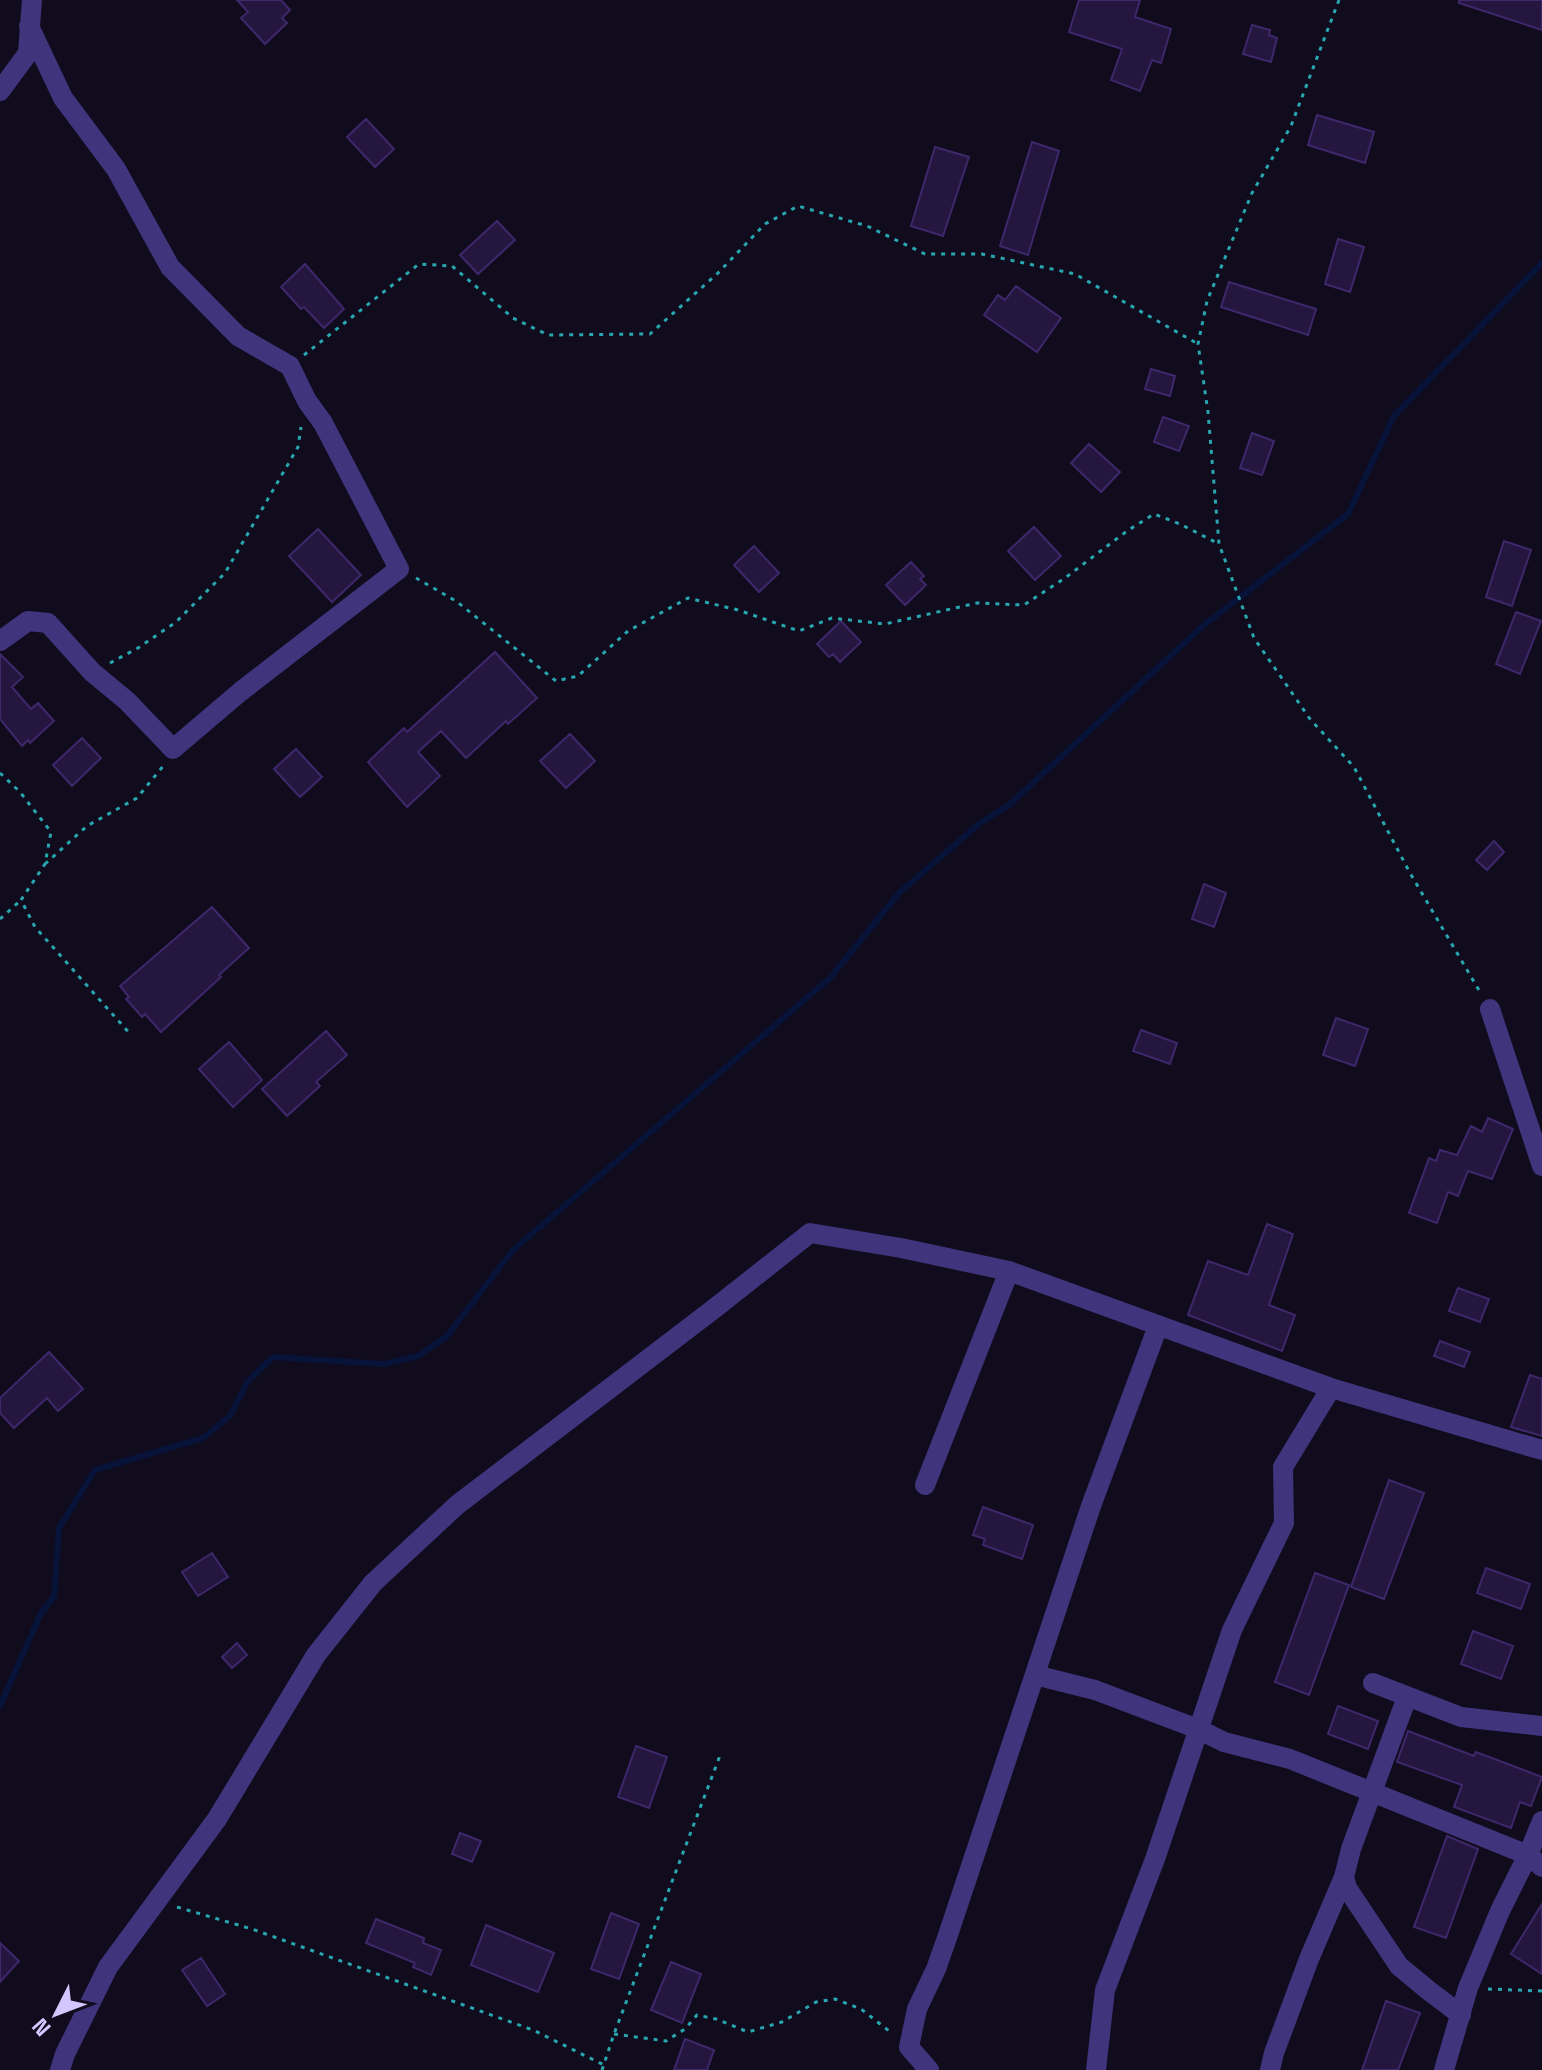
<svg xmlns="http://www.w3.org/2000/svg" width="1542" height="2070" viewBox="0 0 1542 2070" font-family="'Space Grotesk',sans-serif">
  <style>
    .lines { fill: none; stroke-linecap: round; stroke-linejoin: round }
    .stream { stroke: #071339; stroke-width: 6 }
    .building { fill: #24163e; stroke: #3e286b; stroke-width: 2 }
    .path { stroke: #29a7b0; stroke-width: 3; stroke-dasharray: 4 6; stroke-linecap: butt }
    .minor { stroke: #40347d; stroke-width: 20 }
  </style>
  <rect width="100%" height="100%" fill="#100b1d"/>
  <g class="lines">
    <!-- stream -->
    <path class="stream" d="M0 1706 41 1613 54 1597 59 1528 95 1470 203 1438 230 1416 248 1381 273 1357 384 1364 418 1356 447 1336 513 1250 830 978 899 893 980 823 1009 805 1204 625 1348 514 1394 416 1542 263"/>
  </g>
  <!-- building -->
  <path class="building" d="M237 0H281L290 10 282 18 287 23 265 44 241 18 248 12Z
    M1079 0H1140L1135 17 1171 29 1161 63 1152 60 1140 91 1111 80 1122 49 1069 32Z
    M1459 0H1542V30L1459 3Z
    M1252 25 1270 30 1269 35 1277 38 1271 62 1243 54Z
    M1317 115 1374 132 1365 163 1308 145Z
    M366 119 394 149 375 167 347 137Z
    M1032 142 1059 151 1028 255 1000 246Z
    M935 147 969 157 943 236 911 226Z
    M497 221 515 240 478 274 460 255Z
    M1338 239 1364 247 1350 292 1325 284Z
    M305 264 344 309 324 328 304 307 301 309 281 287Z
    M1229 282 1316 309 1308 335 1221 307Z
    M1016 286 1061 318 1037 352 984 315 998 295 1005 300Z
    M1151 369 1175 376 1170 396 1145 389Z
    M1163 417 1189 426 1179 451 1154 442Z
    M1252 433 1274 441 1262 475 1240 468Z
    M1089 444 1120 472 1101 492 1071 463Z
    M1034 527 1061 556 1035 580 1008 551Z
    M318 529 361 575 332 602 289 556Z
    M1504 541 1531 550 1512 606 1486 597Z
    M754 546 779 573 759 592 734 565Z
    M911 562 924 576 920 579 926 585 905 605 886 585Z
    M1516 612 1541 621 1520 674 1496 664Z
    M841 621 861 642 840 662 833 654 829 657 817 644Z
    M495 652 537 698 508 724 506 721 466 758 441 731 418 752 440 776 407 807 368 762 404 728 407 732Z
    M0 654 23 677 12 687 31 709 38 703 54 721 30 743 28 740 22 746 0 719Z
    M570 734 595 761 566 788 540 761Z
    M82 738 101 758 72 786 53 765Z
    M296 749 322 777 300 797 274 769Z
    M1494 841 1504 852 1487 870 1476 860Z
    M1204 884 1226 893 1214 927 1192 919Z
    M212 907 249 948 219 975 221 977 161 1032 145 1014 142 1017 126 999 129 997 120 986Z
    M1336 1018 1368 1029 1355 1066 1323 1055Z
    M1141 1030 1177 1043 1170 1064 1133 1051Z
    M326 1031 347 1055 316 1082 320 1086 287 1116 262 1089Z
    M229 1042 262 1080 233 1107 199 1069Z
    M1488 1118 1513 1129 1492 1179 1468 1171 1458 1196 1448 1192 1437 1223 1409 1213 1429 1158 1436 1161 1440 1150 1457 1155 1471 1126 1482 1132Z
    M1267 1224 1293 1234 1269 1305 1295 1315 1282 1351 1188 1315 1208 1261 1248 1275Z
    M1458 1288 1489 1299 1480 1322 1449 1311Z
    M1440 1341 1470 1352 1464 1367 1434 1356Z
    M49 1352 83 1389 58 1411 47 1398 14 1428 0 1413V1398Z
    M1530 1375 1542 1379V1436L1511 1427Z
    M1389 1480 1424 1493 1384 1599 1351 1587Z
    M983 1507 1033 1525 1022 1559 983 1545 985 1539 973 1535Z
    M212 1553 228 1577 198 1596 182 1572Z
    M1486 1568 1530 1584 1521 1609 1477 1593Z
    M1315 1573 1349 1585 1309 1695 1275 1682Z
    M1473 1631 1513 1646 1501 1679 1461 1664Z
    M237 1643 247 1655 232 1668 222 1657Z
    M1338 1706 1378 1721 1368 1749 1328 1734Z
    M1408 1731 1474 1756 1476 1752 1542 1777 1531 1806 1520 1802 1511 1828 1454 1807 1462 1785 1397 1762Z
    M636 1746 667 1757 649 1808 618 1797Z
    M460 1833 481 1841 472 1862 452 1854Z
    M1447 1836 1478 1849 1446 1938 1414 1927Z
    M1542 1904V1974L1511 1954Z
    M611 1913 639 1924 619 1979 591 1969Z
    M376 1919 424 1938 423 1943 441 1950 431 1975 413 1967 415 1963 366 1943Z
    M486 1925 554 1953 538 1992 471 1965Z
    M0 1943 19 1961 0 1982Z
    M201 1958 225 1994 207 2006 182 1970Z
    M671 1962 701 1974 682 2023 651 2010Z
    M1386 2001 1420 2013 1398 2070H1362Z
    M685 2039 714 2050 707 2070H674Z"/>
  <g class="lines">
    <!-- path -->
    <path class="path" d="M1339 0 1291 126 1252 193 1207 301 1198 344 1208 412 1219 544 1254 638 1310 719 1354 767 1410 873 1480 992
      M304 355 419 264 452 266 513 318 548 335 650 334 718 273 765 224 798 206 867 226 925 254H982L1075 274 1198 344
      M416 578 456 601 556 681 578 676 628 631 688 598 738 610 799 631 832 618 885 624 977 603 1024 605 1065 578 1127 531 1154 514 1180 524 1219 544
      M110 663 138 648 176 622 225 573 298 447 301 427
      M0 773 20 792 51 832 45 864 21 900 35 927 131 1035
      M45 864 87 826 137 798 164 765
      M0 919 21 900
      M177 1907 252 1929 533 2030 604 2065
      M1488 1989 1542 1991
      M614 2034 666 2041 685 2029 697 2015 716 2019 748 2032 782 2022 816 2002 835 1999 861 2009 893 2034
      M602 2070 614 2034 721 1753"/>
    <!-- minor -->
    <path class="minor" d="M0 91 28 53 32 0
      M0 641 28 621 48 623 92 672 127 701 173 749 240 692 399 569 323 423 307 401 290 366 238 336 170 267 116 169 63 98 29 26
      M1490 1009 1542 1166
      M925 1485 1009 1271
      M1035 1675 1095 1690 1198 1729 1224 1742 1290 1759 1528 1855 1542 1867
      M1373 1683 1461 1717 1542 1726
      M1407 1697 1351 1849 1344 1877 1347 1888 1399 1966 1428 1990 1461 2015
      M60 2070 65 2054 108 1967 217 1819 316 1655 373 1583 457 1505 715 1308 810 1233 901 1248 1009 1271 1331 1388 1542 1450
      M929 2070 909 2047 917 2009 936 1969 948 1935 1091 1506 1158 1326
      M1096 2070 1105 1990 1155 1859 1232 1630 1284 1523 1283 1467 1331 1388
      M1270 2070 1274 2053 1309 1959 1344 1877
      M1444 2070 1468 1988 1500 1911 1528 1855 1542 1821"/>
  </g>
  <!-- north arrow -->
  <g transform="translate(56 2014) rotate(228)" stroke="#100b1d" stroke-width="6" paint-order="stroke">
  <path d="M0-6L14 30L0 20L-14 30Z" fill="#d4c6ff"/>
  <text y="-12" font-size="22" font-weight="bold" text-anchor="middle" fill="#d4c6ff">N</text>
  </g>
</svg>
